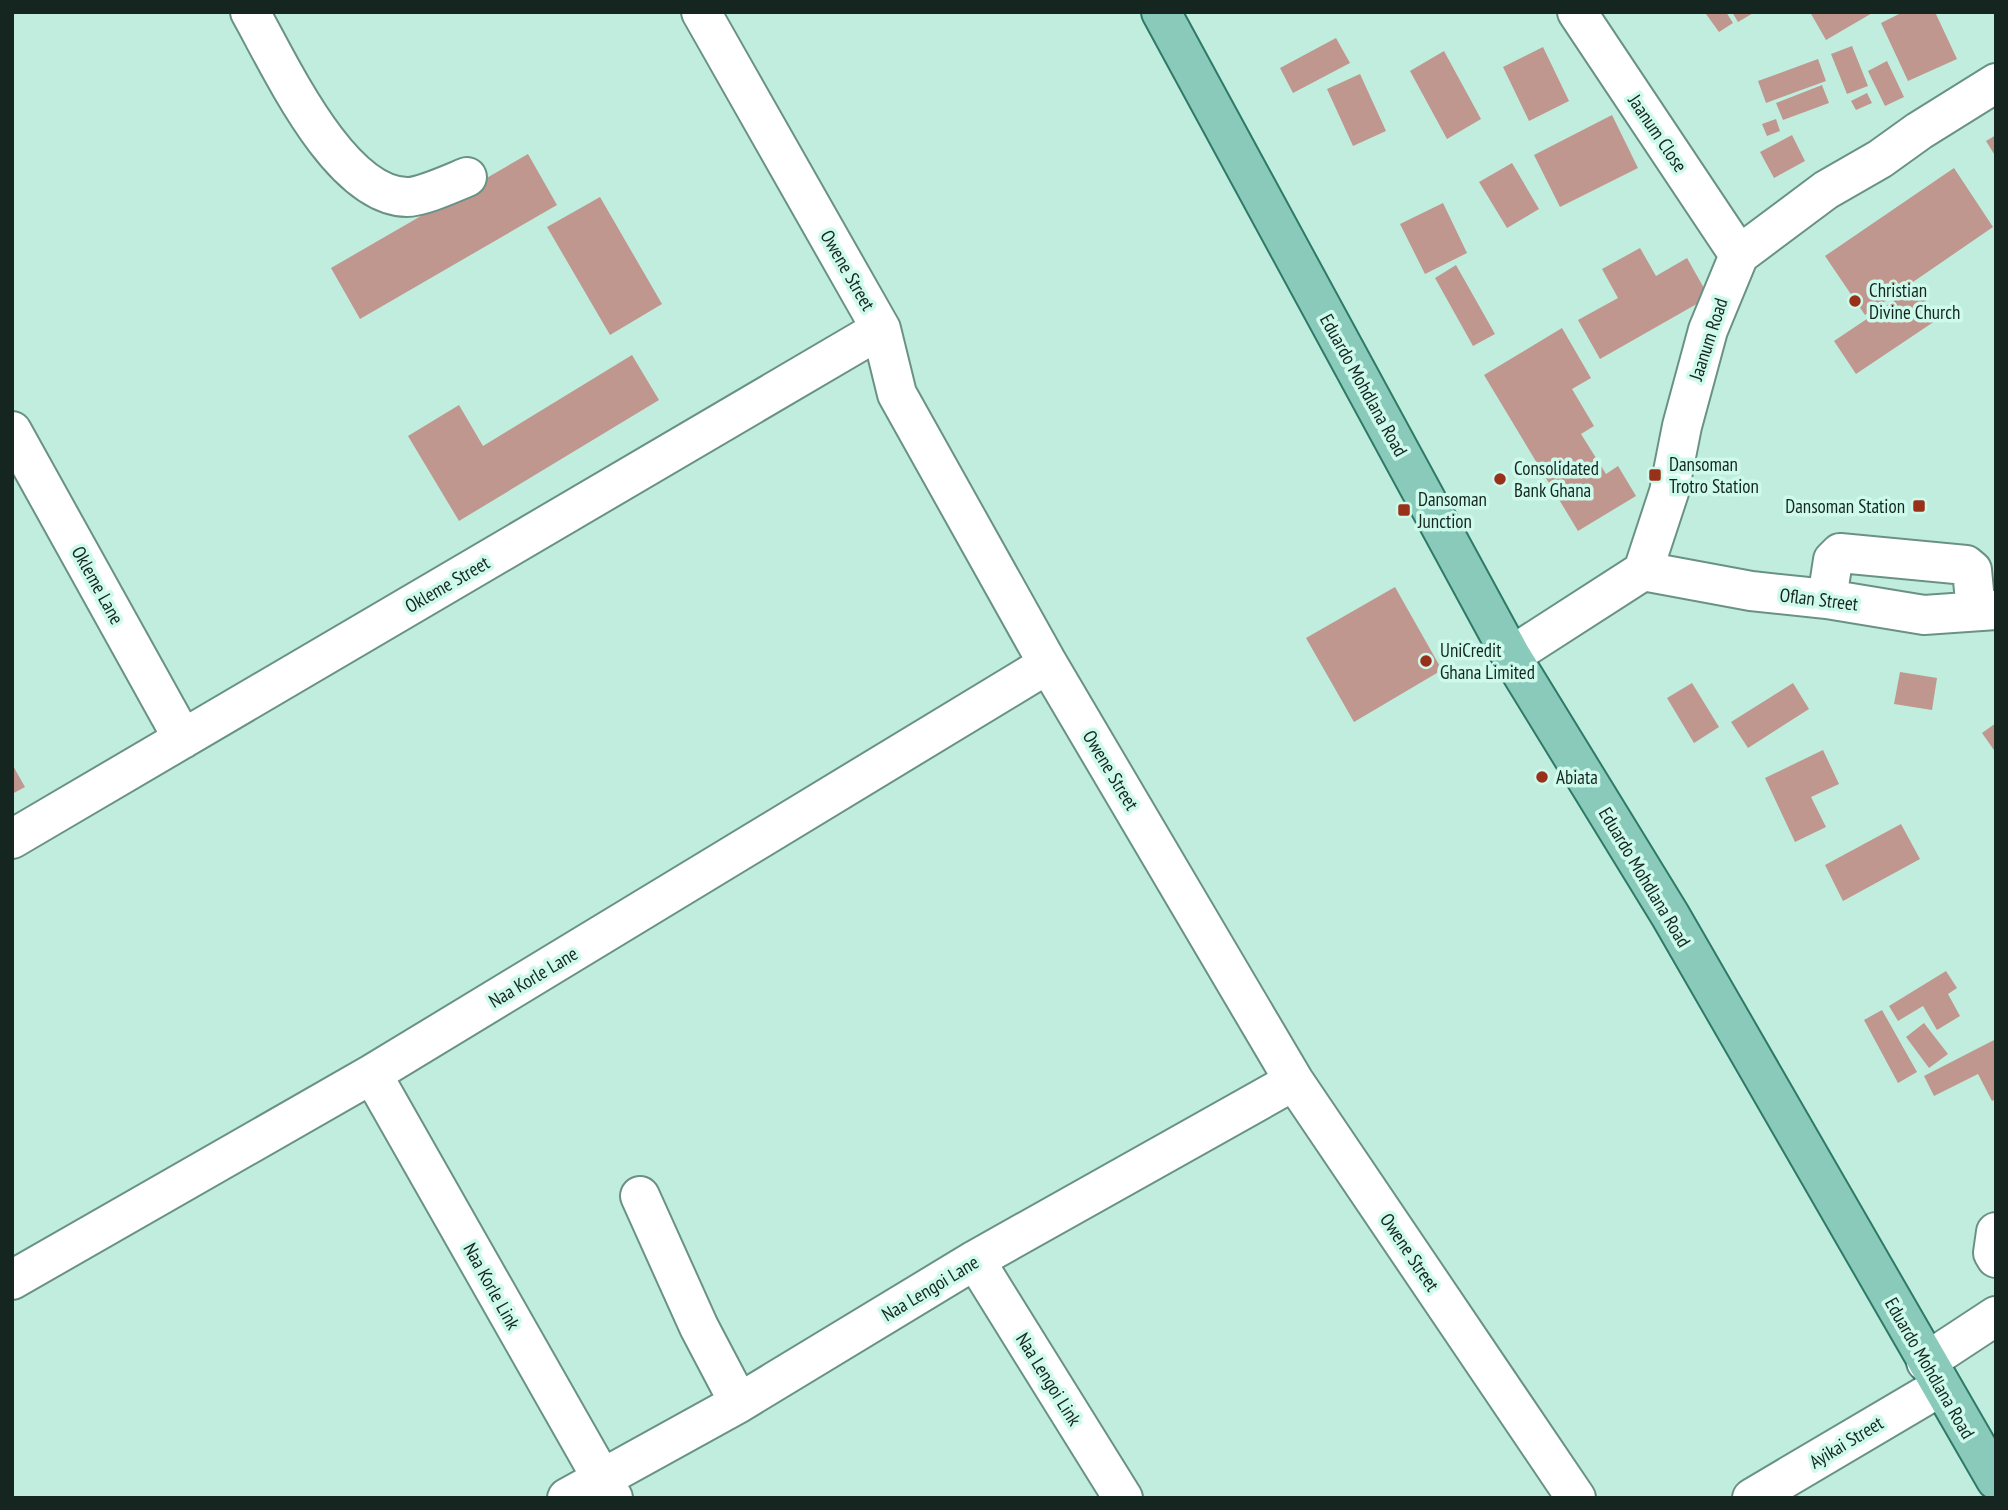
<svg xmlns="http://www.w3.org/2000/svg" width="2008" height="1510" viewBox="0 0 2008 1510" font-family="'PT Sans Narrow',sans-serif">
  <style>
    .building { fill: #bf978e }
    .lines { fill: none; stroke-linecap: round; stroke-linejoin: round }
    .minor-casing { stroke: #699285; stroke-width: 42 }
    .major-casing { stroke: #2e7a67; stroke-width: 42 }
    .minor { stroke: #fff; stroke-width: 38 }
    .major { stroke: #8acaba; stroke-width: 38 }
    .poi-dot { fill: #993019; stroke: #cefaeb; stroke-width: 2.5 }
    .labels { text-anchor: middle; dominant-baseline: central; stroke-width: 7; stroke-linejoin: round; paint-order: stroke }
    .street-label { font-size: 19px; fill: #152621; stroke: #cefaeb }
    .poi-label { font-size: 19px; fill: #152621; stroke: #cefaeb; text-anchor: start }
  </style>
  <rect width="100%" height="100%" fill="#c1edde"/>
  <!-- building -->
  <path class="building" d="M1708 12H1726L1733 23 1719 32 1706 14Z
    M1732 12H1755L1738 22Z
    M1810 12H1874L1826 40Z
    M1903 12H1935L1957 59 1908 81 1881 23Z
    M1336 38 1350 63 1293 93 1280 68Z
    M1852 46 1868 86 1847 94 1831 54Z
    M1543 47 1569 101 1529 121 1503 67Z
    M1444 51 1481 119 1447 139 1410 71Z
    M1818 59 1826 81 1766 103 1758 81Z
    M1887 61 1904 97 1885 106 1868 71Z
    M1360 74 1386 131 1353 146 1327 89Z
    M1822 85 1829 103 1783 120 1776 103Z
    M1867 93 1872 103 1856 110 1851 101Z
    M1612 115 1638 168 1560 207 1534 155Z
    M1776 119 1780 131 1767 136 1762 124Z
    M1792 135 1805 161 1774 178 1760 152Z
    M1996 135V157L1986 141Z
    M528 154 557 205 360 319 331 268Z
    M1512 163 1539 209 1507 228 1479 182Z
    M1954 168 1993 227 1865 315 1825 256Z
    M600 197 662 304 610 335 547 227Z
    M1443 203 1467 253 1425 274 1400 224Z
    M1640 248 1656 276 1687 258 1709 297 1600 359 1578 320 1618 298 1602 269Z
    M1456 265 1495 334 1473 346 1435 278Z
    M1916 286 1938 319 1856 374 1834 341Z
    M1562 328 1591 378 1572 389 1594 426 1581 434 1606 474 1618 466 1636 496 1578 531 1484 375Z
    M632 355 659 400 459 521 408 436 459 405 483 446Z
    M1395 587 1442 670 1354 722 1306 638Z
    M1900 672 1937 678 1932 710 1894 704Z
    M1692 683 1719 727 1694 743 1667 698Z
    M1793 683 1809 709 1748 748 1731 722Z
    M1996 723V753L1982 733Z
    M1823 750 1839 784 1811 797 1826 827 1795 842 1765 778Z
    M12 764 25 787 12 794Z
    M1901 824 1920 859 1843 901 1825 865Z
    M1946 971 1957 988 1948 994 1960 1016 1937 1030 1923 1006 1898 1021 1889 1006Z
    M1882 1010 1917 1072 1898 1083 1864 1020Z
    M1924 1023 1948 1054 1929 1068 1906 1037Z
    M1996 1039V1099L1992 1101 1978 1074 1934 1096 1924 1076Z"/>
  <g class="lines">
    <!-- minor casing -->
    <g class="minor-casing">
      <path id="minor" d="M250 12C280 65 339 196 407 197 422 197 452 183 467 177
        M701 12 881 329 897 394 1048 664 1294 1081 1576 1498
        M1577 12 1739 255
        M12 431 183 739
        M1643 571 1751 591 1827 599 1924 615 1996 610
        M1827 599 1833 560 1840 553 1966 565 1972 570 1976 611
        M1511 656 1643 571 1669 492 1682 426 1708 330 1739 255 1826 190 1880 159 1919 131 1996 83
        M12 839 881 329
        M372 1074 613 1498
        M640 1196 699 1327 739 1403
        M1996 1232 1993 1253 1996 1258
        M975 1260 1123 1498
        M12 1280 372 1074 1048 664
        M1926 1362 1996 1316
        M567 1498 739 1403 975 1260 1294 1081
        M1752 1498 1940 1387"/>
    </g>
    <!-- major casing -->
    <g class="major-casing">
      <path id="major" d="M1161 12 1511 656 1670 915 1996 1480"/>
    </g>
    <!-- minor -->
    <use href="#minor" class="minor"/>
    <!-- major -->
    <use href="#major" class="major"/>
  </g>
  <!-- markers -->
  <g class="poi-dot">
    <circle cx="1855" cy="301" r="7"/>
    <rect x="1648" y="468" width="14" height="14" rx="3.5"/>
    <circle cx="1500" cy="479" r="7"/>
    <rect x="1912" y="499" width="14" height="14" rx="3.5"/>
    <rect x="1397" y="503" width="14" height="14" rx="3.5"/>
    <circle cx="1426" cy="661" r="7"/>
    <circle cx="1542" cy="777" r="7"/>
  </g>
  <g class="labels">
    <!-- street labels -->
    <g class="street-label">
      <text transform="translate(1658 133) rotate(56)">Jaanum Close</text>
      <text transform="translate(848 270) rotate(60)">Owene Street</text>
      <text transform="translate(1708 339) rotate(-72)">Jaanum Road</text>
      <text transform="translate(1364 385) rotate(61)">Eduardo Mohdlana Road</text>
      <text transform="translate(447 584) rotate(-30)">Okleme Street</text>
      <text transform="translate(98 585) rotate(61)">Okleme Lane</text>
      <text transform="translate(1819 599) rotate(7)">Oflan Street</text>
      <text transform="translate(1111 770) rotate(59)">Owene Street</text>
      <text transform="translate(1645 877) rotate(59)">Eduardo Mohdlana Road</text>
      <text transform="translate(533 977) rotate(-31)">Naa Korle Lane</text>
      <text transform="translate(1410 1252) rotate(56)">Owene Street</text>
      <text transform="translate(492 1286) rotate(61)">Naa Korle Link</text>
      <text transform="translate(930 1288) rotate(-31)">Naa Lengoi Lane</text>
      <text transform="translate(1930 1368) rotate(60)">Eduardo Mohdlana Road</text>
      <text transform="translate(1049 1379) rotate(58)">Naa Lengoi Link</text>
      <text transform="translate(1846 1442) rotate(-31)">Ayikai Street</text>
    </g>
    <!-- poi labels -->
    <g class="poi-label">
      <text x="1869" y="290">Christian<tspan x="1869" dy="22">Divine Church</tspan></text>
      <text x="1669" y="464">Dansoman<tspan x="1669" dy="22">Trotro Station</tspan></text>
      <text x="1514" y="468">Consolidated<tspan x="1514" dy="22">Bank Ghana</tspan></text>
      <text x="1418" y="499">Dansoman<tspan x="1418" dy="22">Junction</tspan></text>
      <text x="1905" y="506" text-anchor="end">Dansoman Station</text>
      <text x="1440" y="650">UniCredit<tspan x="1440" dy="22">Ghana Limited</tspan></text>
      <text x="1556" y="777">Abiata</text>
    </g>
  </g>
  <!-- border -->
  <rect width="2008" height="1510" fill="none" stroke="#152621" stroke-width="28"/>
</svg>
